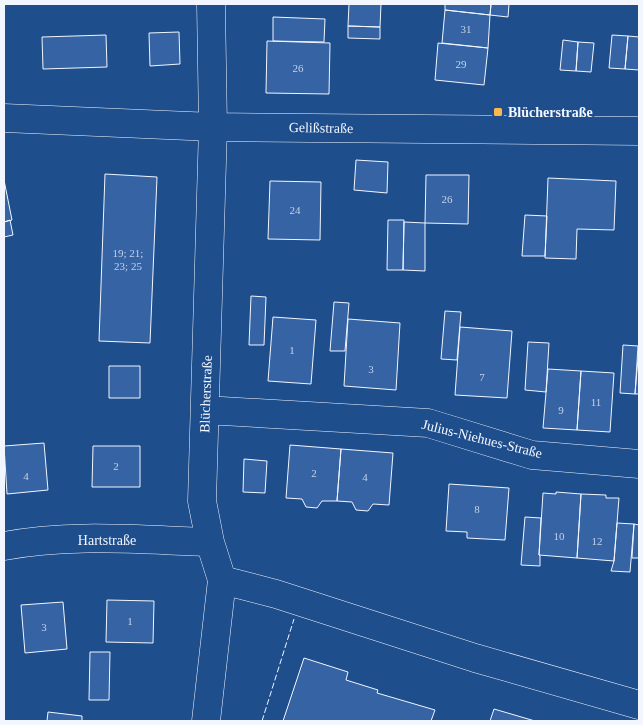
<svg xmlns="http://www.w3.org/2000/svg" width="643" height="725" viewBox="0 0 643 725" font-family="Georgia,serif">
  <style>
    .building { fill: #3563a3; stroke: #f2f6ff }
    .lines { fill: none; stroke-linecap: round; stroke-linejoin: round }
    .street-casing { stroke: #f2f6ff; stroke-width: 29 }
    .street { stroke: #1f4e8c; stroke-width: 28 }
    .fence { stroke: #f2f6ff; stroke-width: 1; stroke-dasharray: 6 2.5; stroke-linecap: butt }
    .poi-dot { fill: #ffb74d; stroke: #1f4e8c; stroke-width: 2 }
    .labels { text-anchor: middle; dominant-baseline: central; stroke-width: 4; stroke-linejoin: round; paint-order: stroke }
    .number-label { font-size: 11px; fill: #c3d1e8 }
    .poi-label { font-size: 14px; font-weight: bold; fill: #f2f6ff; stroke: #1f4e8c; text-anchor: start }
    .street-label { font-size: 14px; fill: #f2f6ff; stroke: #1f4e8c }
  </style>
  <rect width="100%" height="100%" fill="#1f4e8c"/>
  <!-- building -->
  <path class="building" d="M349 4H381L380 27 348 26Z
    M445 4H491L490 15 445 10Z
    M491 4H509L508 17 490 15Z
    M445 10 490 15 488 48 442 43Z
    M273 17 325 19 324 42 273 41Z
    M348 26 380 27V39L348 38Z
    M179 32 180 64 150 66 149 33Z
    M106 35 107 67 43 69 42 37Z
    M612 35 628 36 625 69 609 68Z
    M628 36 639 37V70L625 69Z
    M563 40 578 42 576 71 560 70Z
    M267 41 330 43 329 94 266 93Z
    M578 42 594 43 591 72 576 71Z
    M438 43 488 48 484 85 435 80Z
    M356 160 388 162 387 193 354 190Z
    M105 174 157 177 150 343 99 341Z
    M426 175H469L468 224 425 223Z
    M548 178 616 181 614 230 577 229 576 259 545 258Z
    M4 180 12 220 4 222Z
    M270 181 321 182 320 240 268 239Z
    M525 215 547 216 545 256H522Z
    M10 220 13 235 4 237V222Z
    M388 220H404L403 270H387Z
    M404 222 425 223V271L403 270Z
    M251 296 266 297 264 345H249Z
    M334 302 349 303 345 351H330Z
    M445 311 461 312 457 360 441 359Z
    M273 317 316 320 311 384 268 381Z
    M348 319 400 323 396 390 344 386Z
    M460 327 512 331 507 398 455 395Z
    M528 342 549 343 546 392 525 390Z
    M623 345 638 346 635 394 620 393Z
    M639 346V394H635Z
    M109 366H140V398H109Z
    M548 369 581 371 577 430 543 428Z
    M581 371 614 373 610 432 577 430Z
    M44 443 48 490 7 494 4 446Z
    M290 445 341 449 337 501H322L317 508 306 507 302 499 286 498Z
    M93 446H140V487H92Z
    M341 449 393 453 389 505 373 504 368 511 356 510 352 502 337 501Z
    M244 459 267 461 265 493 243 492Z
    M449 484 509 488 505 540 467 538V532L446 531Z
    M556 492 581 494 577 558 539 555 543 493 556 494Z
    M581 494 606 495V498H619L614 561 577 558Z
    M525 517 541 518 539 555 540 556V566L521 565Z
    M617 523 634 524 630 572 611 571 614 561Z
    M634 524 639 525V558H632Z
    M107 600 154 601 153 643 106 642Z
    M63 602 67 649 25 653 21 605Z
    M90 652H110L109 700H89Z
    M304 658 348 672 346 680 378 690 377 693 435 710 431 721H283Z
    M494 709 535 721H490Z
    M48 712 82 716V721H47Z"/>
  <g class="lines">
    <!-- street casing -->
    <g class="street-casing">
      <path id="street" d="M4 118 213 127 639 131
        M205 410 428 423 532 455 639 464
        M4 546C71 533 142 540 210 542
        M222 580 276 594 475 658 639 705
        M206 721 222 580 210 542 202 501 213 127 211 4"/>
    </g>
    <!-- street -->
    <use href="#street" class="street"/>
    <!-- fence -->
    <path class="fence" d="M262 721 294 619"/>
  </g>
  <!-- markers -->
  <rect class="poi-dot" x="493" y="107" width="10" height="10" rx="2.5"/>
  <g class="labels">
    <!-- number labels -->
    <g class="number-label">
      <text x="466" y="29">31</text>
      <text x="461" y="64">29</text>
      <text x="298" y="68">26</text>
      <text x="447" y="199">26</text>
      <text x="295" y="210">24</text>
      <text x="128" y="253">19; 21;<tspan x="128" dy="13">23; 25</tspan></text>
      <text x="292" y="350">1</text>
      <text x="371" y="369">3</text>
      <text x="482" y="377">7</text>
      <text x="596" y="402">11</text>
      <text x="561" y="410">9</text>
      <text x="116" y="466">2</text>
      <text x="314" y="473">2</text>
      <text x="26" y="476">4</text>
      <text x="365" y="477">4</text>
      <text x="477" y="509">8</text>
      <text x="559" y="536">10</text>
      <text x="597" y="541">12</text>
      <text x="130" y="621">1</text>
      <text x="44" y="627">3</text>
    </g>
    <!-- poi labels -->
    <g class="poi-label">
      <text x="508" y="112">Blücherstraße</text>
    </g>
    <!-- street labels -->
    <g class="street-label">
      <text transform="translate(321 128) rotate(1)">Gelißstraße</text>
      <text transform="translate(206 394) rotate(-88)">Blücherstraße</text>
      <text transform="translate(482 439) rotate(14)">Julius-Niehues-Straße</text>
      <text x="107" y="540">Hartstraße</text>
    </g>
  </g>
  <!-- border -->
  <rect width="643" height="725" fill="none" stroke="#f2f6ff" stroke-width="10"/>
</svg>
